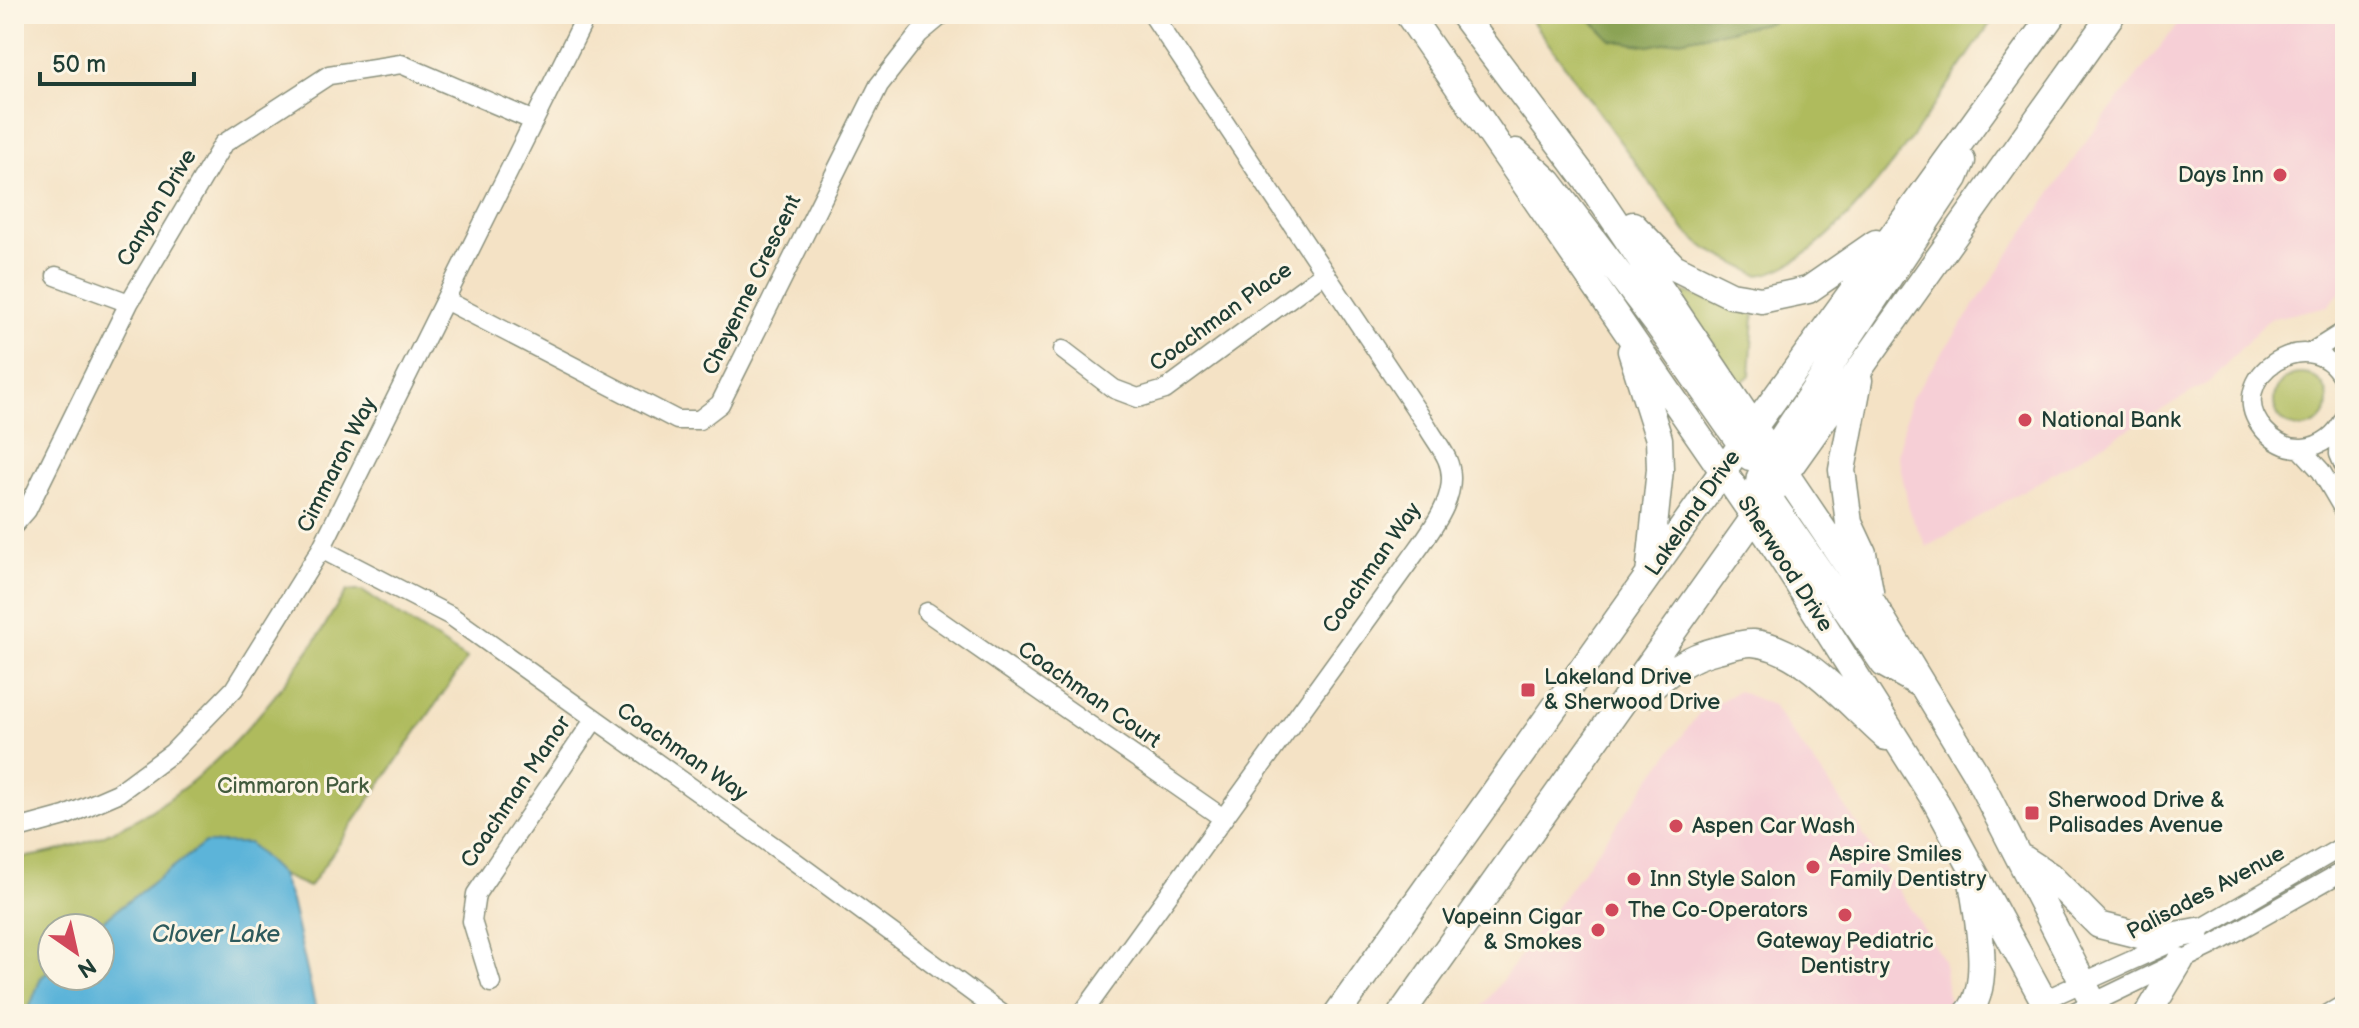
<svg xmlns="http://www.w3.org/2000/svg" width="2359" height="1028" viewBox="0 0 2359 1028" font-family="'Balsamiq Sans',sans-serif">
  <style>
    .built { fill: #f6cfd6 }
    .green { fill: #afbb5d; stroke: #677c48; stroke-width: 2 }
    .forest { fill: #8ba354; stroke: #557044; stroke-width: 2 }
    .water { fill: #5cb4d9; stroke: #3e7886; stroke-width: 2 }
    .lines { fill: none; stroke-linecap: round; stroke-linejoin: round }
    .street-casing { stroke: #8a907c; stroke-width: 21 }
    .secondary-casing { stroke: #8a907c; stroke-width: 29 }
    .street { stroke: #fff; stroke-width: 18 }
    .secondary { stroke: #fff; stroke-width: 26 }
    .poi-dot { fill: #d1495b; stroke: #fcf5e5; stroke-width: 3 }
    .labels { text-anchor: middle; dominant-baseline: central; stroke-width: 6; stroke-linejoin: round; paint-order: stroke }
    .poi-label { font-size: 22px; fill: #1f3d34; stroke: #fcf5e5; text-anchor: start }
    .street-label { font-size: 22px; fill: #1f3d34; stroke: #fcf5e5 }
    .park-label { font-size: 22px; fill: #435c3e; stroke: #fcf5e5 }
    .water-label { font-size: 24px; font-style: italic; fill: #2e5b5d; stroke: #fcf5e5 }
  </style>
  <rect width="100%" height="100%" fill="#fcf5e5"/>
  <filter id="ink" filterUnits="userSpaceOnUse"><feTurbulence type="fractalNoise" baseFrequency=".0125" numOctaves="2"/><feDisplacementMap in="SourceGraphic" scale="16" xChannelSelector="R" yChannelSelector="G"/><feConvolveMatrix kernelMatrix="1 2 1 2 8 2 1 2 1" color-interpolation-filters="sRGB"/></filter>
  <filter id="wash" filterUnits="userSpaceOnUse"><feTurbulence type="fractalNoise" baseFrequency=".006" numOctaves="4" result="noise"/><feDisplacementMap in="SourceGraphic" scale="32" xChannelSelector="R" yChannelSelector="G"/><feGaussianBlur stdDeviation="1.8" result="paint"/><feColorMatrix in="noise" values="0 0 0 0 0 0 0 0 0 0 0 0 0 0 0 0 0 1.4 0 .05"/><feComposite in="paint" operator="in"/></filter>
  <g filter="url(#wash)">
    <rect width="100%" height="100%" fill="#f4e2c5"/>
    <!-- built -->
    <path class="built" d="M2186 14H2345V287L2328 306 2269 319 2209 382 1927 547 1910 514 1898 455 1910 400 2089 137Z
      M1738 691 1772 705 1843 803 1944 961 1950 1014H1477L1699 713Z"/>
    <!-- green -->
    <path class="green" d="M1527 14H1585L1611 40 1771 22 1784 14H1997C1949 80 1839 267 1758 275L1705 248 1686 232Z
      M1682 292 1751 311 1754 316 1750 375 1740 384 1680 295Z
      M2274 401a27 27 0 1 1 54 0a27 27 0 1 1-54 0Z
      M347 591H362L467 659 309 887 281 875 249 843H205L93 928H52V967L41 978 27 1014H14V859C152 843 243 747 318 637 328 622 335 606 347 591Z"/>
    <!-- forest -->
    <path class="forest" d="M1585 14H1784L1771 22 1649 46 1611 40Z"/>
    <!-- water -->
    <path class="water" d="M205 843H249L281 875 291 901 317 1014H27L41 978 52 967V976H100V928H93Z"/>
  </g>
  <g filter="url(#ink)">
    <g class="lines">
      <!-- street casing -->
      <g class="street-casing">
        <path id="street" d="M56 276 129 303
          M447 301 677 420H699L720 404 879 85 919 34 943 14
          M1063 350 1114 389 1138 398 1165 390 1324 273
          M2310 353 2345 331
          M2345 384C2317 314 2216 378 2265 431 2275 442 2288 449 2303 448 2323 446 2337 434 2345 417
          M2340 427 2339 454 2345 468
          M2300 448 2321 471 2345 512
          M14 525 27 510 129 303 223 144 329 75 401 64 534 121
          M321 549 451 616 797 863 1002 1014
          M927 612 1223 818
          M14 830 65 816 118 793 172 753 234 689 321 549 587 14
          M491 983 472 921 476 894 594 720
          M2044 1000 2197 931 2345 845
          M1082 1014 1408 563C1428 534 1463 495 1447 459 1442 448 1433 437 1427 426L1152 14
          M2070 1014 2211 946 2345 870
          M2328 1014 2345 1004"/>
      </g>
      <!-- secondary casing -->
      <g class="secondary-casing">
        <path id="secondary" d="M1408 14 1767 535 1936 802 2051 1014
          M1462 14 1594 190 1872 602 1975 772 2099 1014
          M1516 152 1549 182 1658 325 1750 457
          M1633 225 1674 267 1731 295 1761 300 1808 290 1876 243
          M1631 351 1659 439 1660 469 1649 575
          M1859 380 1842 470 1849 523 1863 553 1870 591
          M1759 484 1884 664 1920 684
          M1754 513 1760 477 1772 453 1955 178 1962 161
          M1645 694C1666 673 1688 657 1717 650 1728 648 1742 642 1753 643 1803 647 1850 706 1886 737
          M2024 859 2050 876 2099 925 2155 939 2197 931
          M1337 1014 1754 427 2053 14
          M1401 1014 2112 14
          M1967 1014C1993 988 1977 914 1972 881
          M2148 1014 2180 961"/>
      </g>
      <!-- street -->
      <use href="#street" class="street"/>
      <!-- secondary -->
      <use href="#secondary" class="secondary"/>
    </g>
  </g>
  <!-- markers -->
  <g class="poi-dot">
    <circle cx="2280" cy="175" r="8"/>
    <circle cx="2025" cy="420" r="8"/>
    <rect x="1520" y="682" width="16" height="16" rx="4"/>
    <rect x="2024" y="805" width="16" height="16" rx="4"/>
    <circle cx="1676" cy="826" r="8"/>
    <circle cx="1813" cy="867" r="8"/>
    <circle cx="1634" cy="879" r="8"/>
    <circle cx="1612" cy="910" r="8"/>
    <circle cx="1845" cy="915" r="8"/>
    <circle cx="1598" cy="930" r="8"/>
  </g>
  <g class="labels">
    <!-- poi labels -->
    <g class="poi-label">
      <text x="2264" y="175" text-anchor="end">Days Inn</text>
      <text x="2041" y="420">National Bank</text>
      <text x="1544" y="677">Lakeland Drive<tspan x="1544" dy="25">&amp; Sherwood Drive</tspan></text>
      <text x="2048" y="800">Sherwood Drive &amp;<tspan x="2048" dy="25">Palisades Avenue</tspan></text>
      <text x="1692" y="826">Aspen Car Wash</text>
      <text x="1829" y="854">Aspire Smiles<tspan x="1829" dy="25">Family Dentistry</tspan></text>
      <text x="1650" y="879">Inn Style Salon</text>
      <text x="1628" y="910">The Co-Operators</text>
      <text x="1582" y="917" text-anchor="end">Vapeinn Cigar<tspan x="1582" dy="25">&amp; Smokes</tspan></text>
      <text x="1845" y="941" text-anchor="middle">Gateway Pediatric<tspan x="1845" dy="25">Dentistry</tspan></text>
    </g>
    <!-- street labels -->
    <g class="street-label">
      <text transform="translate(157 208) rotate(-59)">Canyon Drive</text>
      <text transform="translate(752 285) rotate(-64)">Cheyenne Crescent</text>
      <text transform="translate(1221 317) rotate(-36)">Coachman Place</text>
      <text transform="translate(337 465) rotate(-63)">Cimmaron Way</text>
      <text transform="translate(1693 513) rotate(-55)">Lakeland Drive</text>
      <text transform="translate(1785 564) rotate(57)">Sherwood Drive</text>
      <text transform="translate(1372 568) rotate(-55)">Coachman Way</text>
      <text transform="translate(1089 695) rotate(35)">Coachman Court</text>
      <text transform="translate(682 752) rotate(35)">Coachman Way</text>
      <text transform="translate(516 792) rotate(-56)">Coachman Manor</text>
      <text transform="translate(2206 893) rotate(-28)">Palisades Avenue</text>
    </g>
    <!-- park labels -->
    <g class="park-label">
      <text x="293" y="786">Cimmaron Park</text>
    </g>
    <!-- water labels -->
    <g class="water-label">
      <text x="216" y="934">Clover Lake</text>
    </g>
  </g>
  <!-- margin -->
  <rect width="2359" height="1028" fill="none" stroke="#fcf5e5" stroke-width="48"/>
  <!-- north arrow -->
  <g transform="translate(76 952) rotate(146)"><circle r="38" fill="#fcf5e5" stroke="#a4ab9e" stroke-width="2"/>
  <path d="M0-6L14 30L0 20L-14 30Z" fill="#d1495b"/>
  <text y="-12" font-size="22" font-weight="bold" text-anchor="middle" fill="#1f3d34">N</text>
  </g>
  <!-- scale -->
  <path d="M40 72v12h154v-12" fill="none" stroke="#1f3d34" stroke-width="4"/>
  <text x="52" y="72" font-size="24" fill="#1f3d34" stroke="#fcf5e5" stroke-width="6" paint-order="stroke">50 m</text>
</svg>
